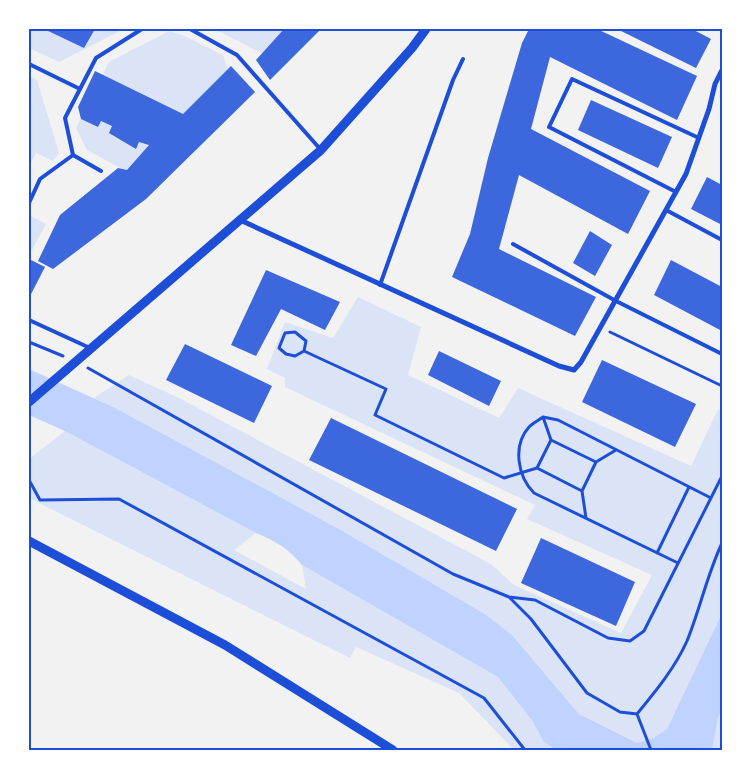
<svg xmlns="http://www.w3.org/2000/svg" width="751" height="779" viewBox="0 0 751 779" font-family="Commissioner,sans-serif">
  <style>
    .green { fill: #dbe4f7 }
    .water { fill: #bfd3fe }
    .building { fill: #3d67dc }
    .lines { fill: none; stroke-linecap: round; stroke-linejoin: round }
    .path { stroke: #1d4ed8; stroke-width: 3 }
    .service { stroke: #1d4ed8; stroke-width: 4 }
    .minor { stroke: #1d4ed8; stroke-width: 5 }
    .tertiary { stroke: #1d4ed8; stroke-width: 9 }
    .neatline { fill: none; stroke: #1d4ed8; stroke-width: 2 }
  </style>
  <rect width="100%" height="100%" fill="#f2f2f2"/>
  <!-- green -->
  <path class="green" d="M29 29H121L118 32 59 62 29 48Z
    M214 29H293L271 58Z
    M169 31 185 36 223 55 231 79 135 176 87 150 76 128 109 62Z
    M29 76 37 80 59 153 53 161 36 153 29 167Z
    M29 215 46 224 32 250 29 249Z
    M358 297 421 327 408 375 499 418 518 388 691 466 718 409 722 412V613L667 729 653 738 637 743 579 714 512 635 485 614 339 529 94 398 129 375 177 397 491 564 514 585 621 633 652 575 527 519 535 505 285 387V378L267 369 285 322 333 338Z
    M65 431 256 533 234 550 306 589 302 565 498 677 533 722 544 742 556 750H514L459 693 356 647 350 658 29 498V459Z
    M722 709V750H712L718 718Z"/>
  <!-- water -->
  <path class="water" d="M29 369 113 407 339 529 485 614 512 635 579 714 637 743 653 738 667 729 722 613V709L718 718 712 750H556L544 742 533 722 498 677 302 565C289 549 276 541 256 533L65 431 29 415Z"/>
  <!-- building -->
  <path class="building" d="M44 29H95L84 48Z
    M284 29H321L270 80 256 60Z
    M529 29H597L697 76 677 120 550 57 531 129 650 191 628 234 519 175 499 249 596 297 575 336 452 277 470 234 488 158 522 43Z
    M617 29H692L711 39 696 68Z
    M231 66 255 92 146 199 53 269 38 261 60 215 118 168 127 170 149 145 139 142 136 149 109 133 112 126 101 121 98 127 81 119 78 107 95 71 183 114Z
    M591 100 672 137 658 168 578 130Z
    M707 177 722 185V225L691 209Z
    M590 231 612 245 595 276 573 263Z
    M29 259 45 267 29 298Z
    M671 260 722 287V331L654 295Z
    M266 270 340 302 325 330 281 309 256 356 231 345Z
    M185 344 272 386 254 423 166 380Z
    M439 351 501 381 489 406 428 375Z
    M602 360 696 404 675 447 582 402Z
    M331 418 517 509 496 551 309 460Z
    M541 538 635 582 616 626 521 583Z"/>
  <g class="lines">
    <!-- path -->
    <path class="path" d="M610 332 722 386
      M29 342 63 356
      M304 351 306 341 295 332 285 333 279 348 286 354 295 356 304 351 386 389 375 415 504 478 537 468 582 491
      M88 368 453 574 509 597 531 619 587 693 620 712 637 714C655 692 675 668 687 641 700 609 707 575 722 543
      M551 440 596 462
      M537 468 551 440 543 417
      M29 480 40 500 119 499 484 698 525 750
      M586 518 582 491 596 462 616 450
      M657 553 689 487
      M678 563 534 493C518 477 512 446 529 427 533 423 539 420 543 417L558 420 711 498
      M509 597 535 600 608 638 630 641 644 631 722 476
      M637 714 651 750"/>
    <!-- service -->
    <path class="service" d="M190 29 237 55 321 150
      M29 64 80 89
      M101 171 73 155 65 118 96 58 142 29
      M676 192 549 127 572 79 699 138
      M29 203 40 179 73 155
      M666 210 722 240
      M513 244 616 301 722 354
      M380 285 453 80 463 59
      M29 320 90 348"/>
    <!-- minor -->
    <path class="minor" d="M240 220 559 366 574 370 581 362 686 174 709 109 715 84 722 70"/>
    <!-- tertiary -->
    <path class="tertiary" d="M29 402 321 150 412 48 426 29
      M29 541 225 645 393 750"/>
  </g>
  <!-- border -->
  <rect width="751" height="779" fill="none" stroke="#ffffff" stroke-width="60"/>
  <rect x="30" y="30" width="691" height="719" class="neatline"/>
</svg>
